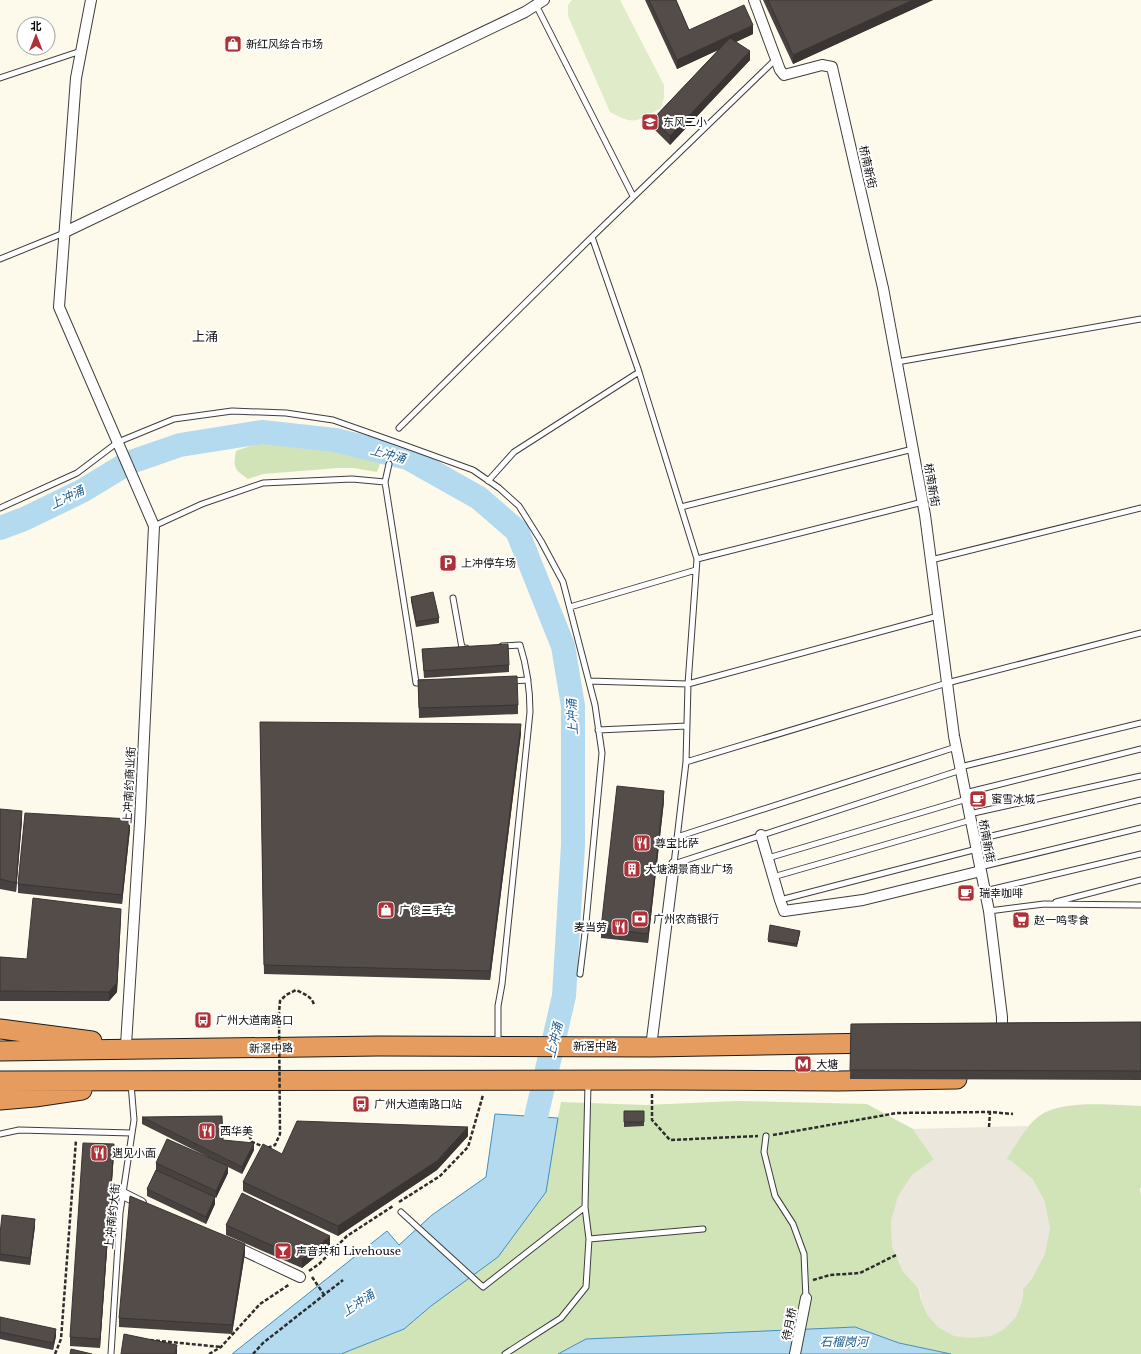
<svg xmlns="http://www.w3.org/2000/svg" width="1141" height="1354" viewBox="0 0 1141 1354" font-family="'Libre Baskerville','Noto Sans SC',serif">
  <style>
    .green { fill: #d0e4b8 }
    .pitch { fill: #e0ecc9 }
    .plaza { fill: #ece7dc }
    .water { fill: #b4daf0; stroke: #428fc0 }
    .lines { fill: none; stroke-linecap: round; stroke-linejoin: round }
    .river { stroke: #b4daf0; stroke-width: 24 }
    .lane-casing { stroke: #3e3e3e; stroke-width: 7 }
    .street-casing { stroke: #3e3e3e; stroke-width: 12 }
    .highway-casing { stroke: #1c1c1c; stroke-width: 21 }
    .path { stroke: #2d2d2d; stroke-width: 2.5; stroke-dasharray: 4 2; stroke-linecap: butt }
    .lane { stroke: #fff; stroke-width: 5 }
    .street { stroke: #fff; stroke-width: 10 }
    .highway { stroke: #e79c5f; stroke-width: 19 }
    .path-bridge { stroke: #2d2d2d; stroke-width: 2.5; stroke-dasharray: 4 2; stroke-linecap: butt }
    .wall { fill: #47413f }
    .shaded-wall { fill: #3a3533 }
    .building { fill: #534c49; stroke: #3a3533 }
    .labels { text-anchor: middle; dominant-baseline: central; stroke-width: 4; stroke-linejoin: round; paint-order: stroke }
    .poi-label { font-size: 11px; fill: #0b0b0b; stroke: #fff; text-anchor: start }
    .street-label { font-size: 11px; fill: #0b0b0b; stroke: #fff }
    .water-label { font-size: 12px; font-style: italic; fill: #216191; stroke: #fff }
    .quarter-label { font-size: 13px; fill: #0b0b0b; stroke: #fff }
  </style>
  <rect width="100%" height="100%" fill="#fdf9eb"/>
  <!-- green -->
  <path class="green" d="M262 442 343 449 382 458 377 472 353 468H338L263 474 248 479C234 469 233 468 236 451Z
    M737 1101 867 1104 913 1129 934 1159 902 1270 919 1289 921 1301 1022 1302 1023 1289 1033 1277 1045 1202 1032 1179 1011 1161 1006 1159C1016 1145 1024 1128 1038 1117 1059 1099 1114 1105 1141 1106V1188H1140L1141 1196V1354H951L899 1343 855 1327 586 1339 558 1354H341L404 1329 431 1306 555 1132 561 1102 645 1105Z"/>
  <!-- pitch -->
  <path class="pitch" d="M572 0H620L664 85V98L661 108C637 121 635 126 610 112L568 16V5Z"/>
  <!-- plaza -->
  <path class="plaza" d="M1028 1126 1006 1159 1011 1161 1032 1179 1045 1202 1050 1229 1045 1254 1033 1277 1023 1289 1022 1302 1016 1317 1003 1330 991 1336 970 1338 954 1336 939 1328 928 1316 921 1301 920 1290 902 1270 892 1247 891 1221 898 1196 912 1175 934 1159 913 1129Z"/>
  <!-- water -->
  <path class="water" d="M495 1114 558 1118 546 1192 498 1257 431 1306 404 1329 341 1354H232L387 1231 399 1245 432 1215 486 1177Z
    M855 1327 899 1343 951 1354H558L586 1339Z"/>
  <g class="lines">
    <!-- river -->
    <path class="river" d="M0 528 24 519 82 491 128 463 180 445 262 432 335 440 408 458 479 498 517 531 563 646 573 706V845L564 996 530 1143 527 1148"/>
    <!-- lane casing -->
    <g class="lane-casing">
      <path id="lane" d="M536 5 633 196
        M0 78 81 51
        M592 237 638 369 697 559 688 684 686 762 674 864 961 770
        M0 259 64 233
        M897 362 1141 319
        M399 428 592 237 776 59
        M389 464 385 482 409 635 416 683H425
        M488 481 514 452 639 372
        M681 507 913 449
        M0 508 77 473 118 442 174 419 232 411 286 413 333 420 404 445 473 470 499 488 519 506 541 541 563 582 595 705 602 753 585 933 580 974
        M154 526 202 504 263 483 352 479 385 482
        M697 559 923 502
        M931 560 1141 508
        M453 598 462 648H466
        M570 607 696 570
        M511 681 528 680
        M589 681 688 684 938 616
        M598 730 687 726
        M686 762 947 683 1141 633
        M960 767 1141 723
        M965 793 1141 749
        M969 814 1141 776
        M677 837 956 747
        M975 840 1141 800
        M768 858 967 799
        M980 867 1141 828
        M773 877 971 820
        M985 891 1141 854
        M780 900 977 849
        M1056 902 1141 880
        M989 911 1044 904 1141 905
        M498 1043V1006L502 984 530 712C530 689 527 667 520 645L502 646
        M588 1084 585 1207 589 1239 703 1229
        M0 1134 19 1130 132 1133
        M766 1136 764 1152 775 1196 793 1224 804 1254 806 1298
        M401 1212 483 1287 585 1207
        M111 1354 120 1213 134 1120 131 1084
        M505 1354 561 1318 586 1287 589 1239"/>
    </g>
    <!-- street casing -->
    <g class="street-casing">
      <path id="street" d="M91 0 76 78 59 307 154 526 140 822 126 1045
        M754 0 780 70 784 75 822 65 832 67 883 288 925 515 954 736 989 911 1002 1017V1035
        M65 232 525 12 544 0
        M761 835 780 900 784 911 863 900 981 871
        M651 1047 674 864
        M123 1194 141 1203
        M234 1246 300 1277
        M795 1354 806 1298"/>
    </g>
    <!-- highway casing -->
    <g class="highway-casing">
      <path id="highway" d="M0 1029 92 1041
        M0 1051 379 1046 651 1047 876 1043
        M0 1081 658 1080 839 1081 957 1079
        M0 1100 35 1097 82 1090"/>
    </g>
    <!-- path -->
    <path class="path" d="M652 1094V1120L670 1140 758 1136
      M989 1127 990 1112
      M773 1135 897 1113 990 1112 1013 1114
      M399 1202 440 1176 468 1147 483 1095
      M309 1271 319 1264 347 1236 393 1206
      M312 1277 325 1296
      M813 1280 830 1275 860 1273 896 1255
      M150 1340 221 1347
      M55 1354 61 1339 76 1140
      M209 1354 221 1347 260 1304 290 1284
      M253 1354 263 1343 343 1280"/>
    <!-- lane -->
    <use href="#lane" class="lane"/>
    <!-- street -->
    <use href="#street" class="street"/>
    <!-- highway -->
    <use href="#highway" class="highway"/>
    <!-- path-bridge -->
    <path class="path-bridge" d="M247 1130 252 1142 267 1148 275 1145 280 1134 279 1013 280 1001 286 995 296 990C304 994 312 996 314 1005"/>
  </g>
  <!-- wall -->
  <path class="wall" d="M645 0H676L689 30 753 34 736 42 750 60 670 145 653 128V119L718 50 677 69Z
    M763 0H933L793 64Z
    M411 597 439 618V623L416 627 411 601Z
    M422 649 509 665V672L424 678Z
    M418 680 518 705V714L419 718Z
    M260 722 521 733 490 980 264 974Z
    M664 801 648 943 601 938V928Z
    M0 809 22 820 16 892 0 889Z
    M130 829 122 904 18 893V884Z
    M121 918 117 992 109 1001H0V957L27 959Z
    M800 933 797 947 768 942V940Z
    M1141 1022V1080L850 1079 851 1024Z
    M624 1111H644V1126L624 1127Z
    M142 1117 254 1150 242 1174 228 1167V1173L216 1198 215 1197V1204L206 1224 147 1196V1189L156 1170V1163L208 1157 142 1124Z
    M468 1136 437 1170 338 1236 243 1191V1182L282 1154Z
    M114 1153 100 1348 70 1346V1337Z
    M226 1225 330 1245 302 1268 226 1235Z
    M35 1226 30 1265 0 1261V1234Z
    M245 1253 232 1334 119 1327V1318Z
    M0 1317 56 1336 53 1350 0 1339Z"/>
  <!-- shaded-wall -->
  <path class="shaded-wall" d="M913 0H933L793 64V55Z
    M753 25V34L677 69V60Z
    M750 51V60L670 145V136Z
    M521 724V733L490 980V971Z
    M664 791V801L648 943V934Z
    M22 811V820L16 892V883Z
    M130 819V829L122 904V895Z
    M121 909 117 992 109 1001V992Z
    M468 1127V1136L437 1170 338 1236V1226Z
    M254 1143V1150L242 1174V1167Z
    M114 1144V1153L100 1348V1339Z
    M228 1166V1173L216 1198V1191Z
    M215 1197V1204L206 1224V1217Z
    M35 1219V1226L30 1265V1258Z
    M330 1236V1245L302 1268V1259Z
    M245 1244V1253L232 1334V1325Z
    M56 1329V1336L53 1350V1343Z
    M177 1345V1354H175Z"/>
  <!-- building -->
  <path class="building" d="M649 0H676L689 30 744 5 753 25 677 60Z
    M768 0H913L793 55Z
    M730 38 750 51 670 136 653 119Z
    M433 592 439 618 416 622 411 597Z
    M508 644 509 665 424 671 422 649Z
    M517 676 518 705 419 708 418 680Z
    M260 722 521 724 490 971 264 965Z
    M617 786 664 791 648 934 601 928Z
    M0 809 22 811 16 883 0 879Z
    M25 813 130 819 122 895 18 884Z
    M33 898 121 909 117 983 109 992 0 991V957L27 959Z
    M770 925 800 931 797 944 768 940Z
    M1141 1022V1071L850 1070 851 1024Z
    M624 1111H644V1122H624Z
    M222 1116 223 1140 254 1143 242 1167 142 1117Z
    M297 1121 468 1127 437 1161 338 1226 243 1182 263 1144 282 1154Z
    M167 1139 228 1166 216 1191 156 1163Z
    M83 1143 114 1144 100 1339 70 1337Z
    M156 1170 215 1197 206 1217 147 1189Z
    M242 1193 330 1236 302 1259 226 1225Z
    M130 1196 245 1244 232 1325 119 1318Z
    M2 1215 35 1219 30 1258 0 1254V1234Z
    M0 1317 56 1329 53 1343 0 1332Z
    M124 1334 177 1345 175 1354H121Z
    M71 1349 92 1354H70Z"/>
  <!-- icons -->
  <defs>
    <g id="shop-square" transform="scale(0.9)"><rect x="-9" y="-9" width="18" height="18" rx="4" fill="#ae3138" stroke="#fff"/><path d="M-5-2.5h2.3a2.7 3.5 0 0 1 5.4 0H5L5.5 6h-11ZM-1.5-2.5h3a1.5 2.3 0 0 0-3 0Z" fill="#fff"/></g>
    <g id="school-square" transform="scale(0.9)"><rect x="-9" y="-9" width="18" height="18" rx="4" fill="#ae3138" stroke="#fff"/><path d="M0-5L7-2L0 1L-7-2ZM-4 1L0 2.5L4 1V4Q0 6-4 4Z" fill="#fff"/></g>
    <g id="parking-square" transform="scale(0.9)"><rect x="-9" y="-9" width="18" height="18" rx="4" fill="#ae3138" stroke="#fff"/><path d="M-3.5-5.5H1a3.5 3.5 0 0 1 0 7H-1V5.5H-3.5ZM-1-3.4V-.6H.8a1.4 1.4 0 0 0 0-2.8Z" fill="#fff"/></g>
    <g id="cafe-square" transform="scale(0.9)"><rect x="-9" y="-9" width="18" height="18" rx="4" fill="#ae3138" stroke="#fff"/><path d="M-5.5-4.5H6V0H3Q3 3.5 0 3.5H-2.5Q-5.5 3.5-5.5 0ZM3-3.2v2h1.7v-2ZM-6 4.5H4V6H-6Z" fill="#fff"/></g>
    <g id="restaurant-square" transform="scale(0.9)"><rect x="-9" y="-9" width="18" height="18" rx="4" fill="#ae3138" stroke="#fff"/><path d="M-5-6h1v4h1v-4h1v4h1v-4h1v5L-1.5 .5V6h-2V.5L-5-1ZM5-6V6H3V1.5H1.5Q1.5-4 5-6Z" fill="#fff"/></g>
    <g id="building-square" transform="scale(0.9)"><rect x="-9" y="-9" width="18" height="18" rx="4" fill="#ae3138" stroke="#fff"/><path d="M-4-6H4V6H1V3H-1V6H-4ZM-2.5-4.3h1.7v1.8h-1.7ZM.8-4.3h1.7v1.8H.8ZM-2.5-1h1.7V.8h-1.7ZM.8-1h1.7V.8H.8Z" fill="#fff"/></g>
    <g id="bank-square" transform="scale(0.9)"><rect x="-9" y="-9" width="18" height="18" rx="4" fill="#ae3138" stroke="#fff"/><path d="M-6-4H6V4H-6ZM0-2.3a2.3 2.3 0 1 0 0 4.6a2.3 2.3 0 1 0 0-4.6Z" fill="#fff"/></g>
    <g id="supermarket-square" transform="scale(0.9)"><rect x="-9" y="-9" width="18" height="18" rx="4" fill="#ae3138" stroke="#fff"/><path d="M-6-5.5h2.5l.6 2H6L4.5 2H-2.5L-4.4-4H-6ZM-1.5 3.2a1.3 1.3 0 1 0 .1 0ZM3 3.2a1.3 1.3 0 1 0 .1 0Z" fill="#fff"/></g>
    <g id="bus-square" transform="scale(0.9)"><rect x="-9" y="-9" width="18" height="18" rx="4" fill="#ae3138" stroke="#fff"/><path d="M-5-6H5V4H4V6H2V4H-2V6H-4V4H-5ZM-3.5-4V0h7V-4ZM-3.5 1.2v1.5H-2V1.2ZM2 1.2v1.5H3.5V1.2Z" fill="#fff"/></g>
    <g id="metro-square" transform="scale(0.9)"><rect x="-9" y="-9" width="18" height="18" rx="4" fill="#ae3138" stroke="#fff"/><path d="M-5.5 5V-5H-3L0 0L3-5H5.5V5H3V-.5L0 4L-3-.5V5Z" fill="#fff"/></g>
    <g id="bar-square" transform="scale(0.9)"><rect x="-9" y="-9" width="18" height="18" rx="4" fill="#ae3138" stroke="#fff"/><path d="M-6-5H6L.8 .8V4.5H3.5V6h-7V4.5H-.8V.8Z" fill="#fff"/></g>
  </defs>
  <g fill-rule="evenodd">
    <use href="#shop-square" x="233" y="44"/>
    <use href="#school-square" x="650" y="122"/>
    <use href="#parking-square" x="448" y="563"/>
    <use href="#cafe-square" x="978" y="799"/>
    <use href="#restaurant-square" x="642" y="843"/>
    <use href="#building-square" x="632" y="869"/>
    <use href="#cafe-square" x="966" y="893"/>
    <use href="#shop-square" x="386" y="910"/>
    <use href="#bank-square" x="640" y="919"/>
    <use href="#supermarket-square" x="1021" y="920"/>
    <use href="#restaurant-square" x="620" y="927"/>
    <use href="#bus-square" x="203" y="1020"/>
    <use href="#metro-square" x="803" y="1064"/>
    <use href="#bus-square" x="361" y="1104"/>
    <use href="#restaurant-square" x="207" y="1131"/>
    <use href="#restaurant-square" x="99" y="1153"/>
    <use href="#bar-square" x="283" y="1251"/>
  </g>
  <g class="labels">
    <!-- poi labels -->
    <g class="poi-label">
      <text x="246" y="44">新红风综合市场</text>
      <text x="663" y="122">东风二小</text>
      <text x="461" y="563">上冲停车场</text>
      <text x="991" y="799">蜜雪冰城</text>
      <text x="655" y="843">尊宝比萨</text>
      <text x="645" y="869">大塘湖景商业广场</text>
      <text x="979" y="893">瑞幸咖啡</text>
      <text x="399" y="910">广俊二手车</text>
      <text x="653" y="919">广州农商银行</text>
      <text x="1034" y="920">赵一鸣零食</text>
      <text x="607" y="927" text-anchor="end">麦当劳</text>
      <text x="216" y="1020">广州大道南路口</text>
      <text x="816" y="1064">大塘</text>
      <text x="374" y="1104">广州大道南路口站</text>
      <text x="220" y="1131">西华美</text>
      <text x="112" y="1153">遇见小面</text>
      <text x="296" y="1251">声音共和 Livehouse</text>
    </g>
    <!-- street labels -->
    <g class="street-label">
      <text transform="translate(868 167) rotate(77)">桥南新街</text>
      <text transform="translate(932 485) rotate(80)">桥南新街</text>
      <text transform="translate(129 785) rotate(-87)">上冲南约商业街</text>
      <text transform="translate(987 841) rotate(79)">桥南新街</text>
      <text x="595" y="1046">新滘中路</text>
      <text transform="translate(271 1048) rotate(-1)">新滘中路</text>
      <text transform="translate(112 1216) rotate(-84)">上冲南约大街</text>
      <text transform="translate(789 1324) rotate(-79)">待月桥</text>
    </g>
    <!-- water labels -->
    <g class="water-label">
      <text transform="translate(388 454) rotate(15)">上冲涌</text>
      <text transform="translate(67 497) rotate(-26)">上冲涌</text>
      <text transform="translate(572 717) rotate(-93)">上冲涌</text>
      <text transform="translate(554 1040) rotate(-77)">上冲涌</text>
      <text transform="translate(358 1303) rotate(-34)">上冲涌</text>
      <text x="844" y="1341">石榴岗河</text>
    </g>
    <!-- quarter labels -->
    <g class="quarter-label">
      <text x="205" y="336">上涌</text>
    </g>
  </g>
  <!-- north arrow -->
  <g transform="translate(36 36)"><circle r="19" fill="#ffffff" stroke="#9d9d9d"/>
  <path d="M0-3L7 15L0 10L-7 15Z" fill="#ae3138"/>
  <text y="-6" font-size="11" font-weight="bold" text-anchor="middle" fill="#0b0b0b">北</text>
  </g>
</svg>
